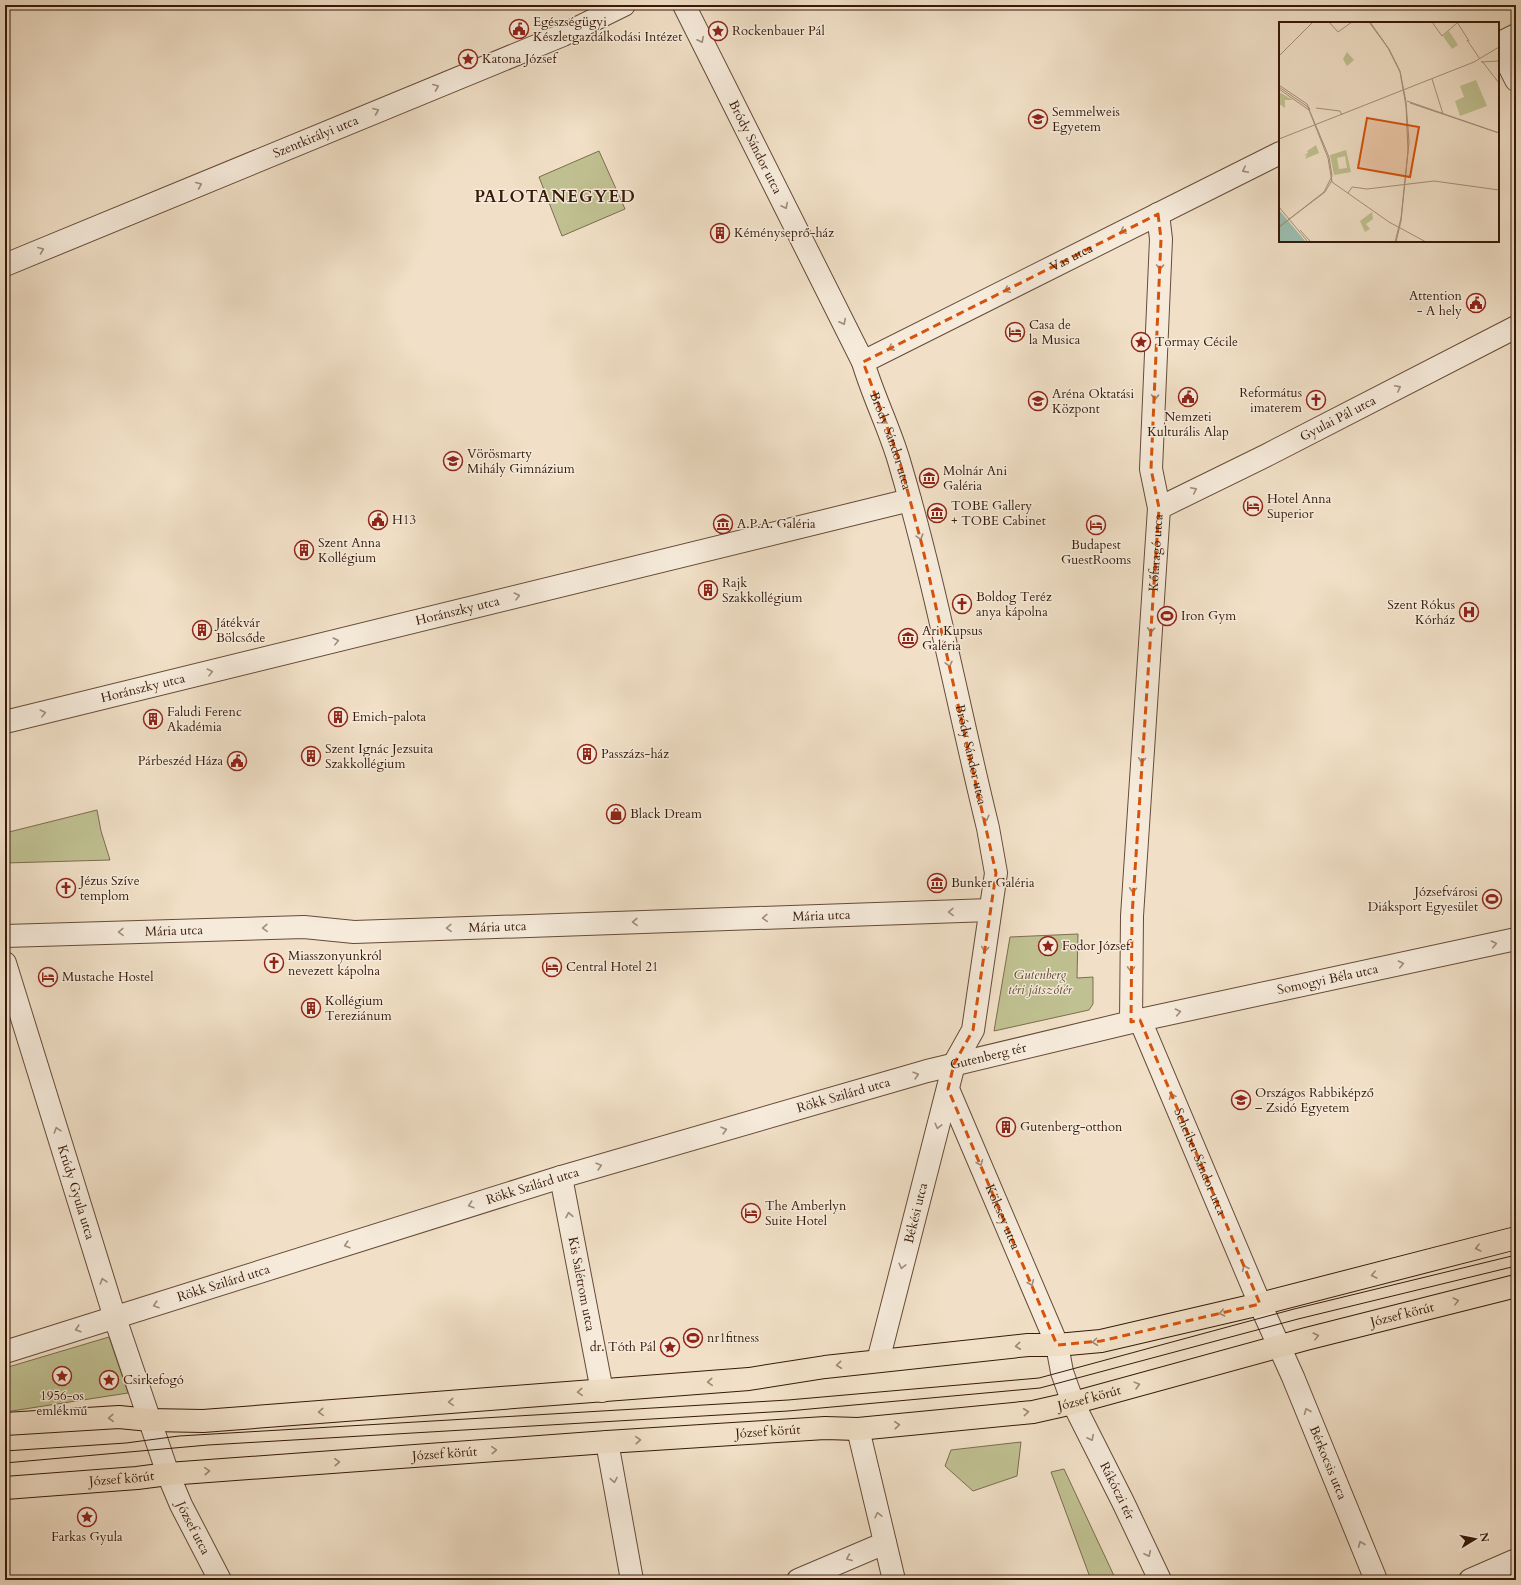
<svg xmlns="http://www.w3.org/2000/svg" width="1521" height="1585" viewBox="0 0 1521 1585" font-family="Cardo,serif">
  <style>
    .green { fill: #c0c192; stroke: #7c6d4e }
    .lines { fill: none; stroke-linecap: round; stroke-linejoin: round }
    .minor-casing { stroke: #664b38; stroke-width: 24 }
    .major-casing { stroke: #371909; stroke-width: 24 }
    .minor { stroke: #f6ebdb; stroke-width: 22 }
    .major { stroke: #f1e0c7; stroke-width: 22 }
    .tram { stroke: #371909; stroke-width: 1 }
    .oneway { stroke: #a08c7c }
    .oneway2 { stroke: #9d8672 }
    .marked { fill: none; stroke: #d6530c; stroke-width: 3; stroke-dasharray: 8 5; stroke-linejoin: round }
    .labels { text-anchor: middle; dominant-baseline: central; stroke-width: 3; stroke-linejoin: round; paint-order: stroke }
    .poi-label { font-size: 13px; fill: #371909; stroke: #f6ebdb; text-anchor: start }
    .street-label { font-size: 13px; fill: #371909; stroke: #f6ebdb }
    .park-label { font-size: 13px; font-style: italic; fill: #604b32; stroke: #f6ebdb }
    .district-label { font-size: 17px; font-weight: bold; letter-spacing: 1px; fill: #371909; stroke: #f6ebdb }
    .inset-road { fill: none; stroke: #a7907b; stroke-width: 1 }
    .view { fill: #d6530c; fill-opacity: 0.15; stroke: #d6530c; stroke-width: 2 }
    .inset-edge { fill: none; stroke: #371909; stroke-width: 2 }
  </style>
  <rect width="100%" height="100%" fill="#f1e0c7"/>
  <filter id="stains"><feTurbulence type="fractalNoise" baseFrequency=".005" numOctaves="4"/><feColorMatrix values="0 0 0 0 .2 0 0 0 0 .09 0 0 0 0 .02 0 0 0 .5 -.17"/></filter>
  <radialGradient id="worn" r=".72"><stop offset=".6" stop-color="#630" stop-opacity="0"/><stop offset="1" stop-color="#630" stop-opacity=".3"/></radialGradient>
  <!-- green -->
  <path class="green" d="M599 151 625 209 562 236 539 177Z
    M97 810 101 831 110 860 5 863V833Z
    M1078 934 1077 978 1093 977V1004L1089 1010 994 1031 1010 937Z
    M109 1337 128 1393 5 1412V1368Z
    M1021 1442 1017 1476 973 1491 945 1466 951 1450Z
    M1064 1469 1116 1580H1091L1051 1472Z"/>
  <g class="lines">
    <!-- minor casing -->
    <g class="minor-casing">
      <g id="minor">
        <path id="s1" d="M684 5 863 362C873 396 889 427 899 461 935 582 958 706 988 828L996 873 973 1030 954 1064 878 1361"/>
        <path d="M1498 44 1516 80"/>
        <path d="M1498 44 1516 35"/>
        <path id="s2" d="M5 265 563 35 624 5"/>
        <path id="s3" d="M863 362 1280 153"/>
        <path id="s4" d="M1159 508 1267 455 1516 327"/>
        <path id="s5" d="M5 722 910 500"/>
        <path id="s6" d="M5 936 304 927 354 932 990 910"/>
        <path id="s7" d="M5 963 115 1318 168 1474 181 1505 220 1580"/>
        <path id="s8" d="M1140 1020 1260 1304 1293 1377 1376 1580"/>
        <path id="s9" d="M1131 1022 1132 916 1159 508 1151 469 1161 239 1158 214"/>
        <path id="s10" d="M948 1089 1053 1335 1057 1345 1062 1372 1073 1403 1123 1502 1160 1580"/>
        <path id="s11" d="M561 1177 602 1391"/>
        <path id="s12" d="M5 1352 561 1177 927 1071 1140 1020 1516 939"/>
        <path d="M858 1429 894 1580"/>
        <path d="M607 1442 632 1580"/>
        <path d="M798 1580 885 1543"/>
        <path d="M1470 1580 1516 1560"/>
      </g>
    </g>
    <!-- major casing -->
    <g class="major-casing">
      <g id="major">
        <path d="M5 1424 119 1417 150 1420 203 1421 749 1379 825 1367 1028 1345H1057L1101 1341 1260 1304 1516 1238"/>
        <path id="s13" d="M5 1488 137 1478 168 1474 607 1442 825 1428 858 1429 1033 1412 1073 1403 1306 1339 1516 1286"/>
      </g>
    </g>
    <!-- minor -->
    <use href="#minor" class="minor"/>
    <!-- major -->
    <use href="#major" class="major"/>
    <!-- tram -->
    <path class="tram" d="M5 1451 126 1443 179 1436 788 1400 1039 1378 1294 1309 1516 1255
      M5 1463 208 1445 788 1411 1040 1388 1298 1319 1516 1266"/>
  </g>
  <!-- one-way arrows -->
  <defs><path id="oneway-chevron" d="M-2-3.5L2.5 0L-2 3.5" fill="none" stroke-width="1.6" stroke-linecap="round" stroke-linejoin="round"/></defs>
  <g class="oneway">
    <use href="#oneway-chevron" transform="translate(701 40) rotate(63)"/>
    <use href="#oneway-chevron" transform="translate(436 87) rotate(-22)"/>
    <use href="#oneway-chevron" transform="translate(376 111) rotate(-22)"/>
    <use href="#oneway-chevron" transform="translate(1245 170) rotate(153)"/>
    <use href="#oneway-chevron" transform="translate(199 185) rotate(-23)"/>
    <use href="#oneway-chevron" transform="translate(785 206) rotate(63)"/>
    <use href="#oneway-chevron" transform="translate(1123 231) rotate(153)"/>
    <use href="#oneway-chevron" transform="translate(41 250) rotate(-22)"/>
    <use href="#oneway-chevron" transform="translate(1160 267) rotate(92)"/>
    <use href="#oneway-chevron" transform="translate(1007 290) rotate(153)"/>
    <use href="#oneway-chevron" transform="translate(843 322) rotate(63)"/>
    <use href="#oneway-chevron" transform="translate(891 348) rotate(153)"/>
    <use href="#oneway-chevron" transform="translate(1398 388) rotate(-27)"/>
    <use href="#oneway-chevron" transform="translate(1155 397) rotate(92)"/>
    <use href="#oneway-chevron" transform="translate(1194 490) rotate(-26)"/>
    <use href="#oneway-chevron" transform="translate(920 537) rotate(74)"/>
    <use href="#oneway-chevron" transform="translate(517 596) rotate(-14)"/>
    <use href="#oneway-chevron" transform="translate(1151 630) rotate(94)"/>
    <use href="#oneway-chevron" transform="translate(336 641) rotate(-14)"/>
    <use href="#oneway-chevron" transform="translate(949 664) rotate(77)"/>
    <use href="#oneway-chevron" transform="translate(210 672) rotate(-14)"/>
    <use href="#oneway-chevron" transform="translate(43 713) rotate(-14)"/>
    <use href="#oneway-chevron" transform="translate(1142 760) rotate(94)"/>
    <use href="#oneway-chevron" transform="translate(986 818) rotate(76)"/>
    <use href="#oneway-chevron" transform="translate(1133 890) rotate(94)"/>
    <use href="#oneway-chevron" transform="translate(951 912) rotate(178)"/>
    <use href="#oneway-chevron" transform="translate(765 918) rotate(178)"/>
    <use href="#oneway-chevron" transform="translate(635 922) rotate(178)"/>
    <use href="#oneway-chevron" transform="translate(265 928) rotate(178)"/>
    <use href="#oneway-chevron" transform="translate(449 928) rotate(178)"/>
    <use href="#oneway-chevron" transform="translate(121 932) rotate(178)"/>
    <use href="#oneway-chevron" transform="translate(1494 944) rotate(-12)"/>
    <use href="#oneway-chevron" transform="translate(985 949) rotate(98)"/>
    <use href="#oneway-chevron" transform="translate(1401 964) rotate(-12)"/>
    <use href="#oneway-chevron" transform="translate(1131 969) rotate(91)"/>
    <use href="#oneway-chevron" transform="translate(1178 1012) rotate(-12)"/>
    <use href="#oneway-chevron" transform="translate(916 1075) rotate(-16)"/>
    <use href="#oneway-chevron" transform="translate(1172 1096) rotate(-113)"/>
    <use href="#oneway-chevron" transform="translate(938 1126) rotate(104)"/>
    <use href="#oneway-chevron" transform="translate(57 1130) rotate(-107)"/>
    <use href="#oneway-chevron" transform="translate(724 1130) rotate(-16)"/>
    <use href="#oneway-chevron" transform="translate(980 1163) rotate(67)"/>
    <use href="#oneway-chevron" transform="translate(599 1166) rotate(-16)"/>
    <use href="#oneway-chevron" transform="translate(471 1205) rotate(162)"/>
    <use href="#oneway-chevron" transform="translate(569 1215) rotate(-101)"/>
    <use href="#oneway-chevron" transform="translate(347 1245) rotate(162)"/>
    <use href="#oneway-chevron" transform="translate(902 1266) rotate(104)"/>
    <use href="#oneway-chevron" transform="translate(1245 1268) rotate(-113)"/>
    <use href="#oneway-chevron" transform="translate(103 1281) rotate(-107)"/>
    <use href="#oneway-chevron" transform="translate(1031 1283) rotate(67)"/>
    <use href="#oneway-chevron" transform="translate(156 1305) rotate(162)"/>
    <use href="#oneway-chevron" transform="translate(78 1329) rotate(163)"/>
    <use href="#oneway-chevron" transform="translate(1307 1411) rotate(-112)"/>
    <use href="#oneway-chevron" transform="translate(1091 1438) rotate(63)"/>
    <use href="#oneway-chevron" transform="translate(614 1480) rotate(80)"/>
    <use href="#oneway-chevron" transform="translate(878 1515) rotate(-103)"/>
    <use href="#oneway-chevron" transform="translate(1361 1544) rotate(-112)"/>
    <use href="#oneway-chevron" transform="translate(1148 1554) rotate(65)"/>
    <use href="#oneway-chevron" transform="translate(849 1558) rotate(157)"/>
  </g>
  <g class="oneway2">
    <use href="#oneway-chevron" transform="translate(1478 1248) rotate(166)"/>
    <use href="#oneway-chevron" transform="translate(1374 1275) rotate(166)"/>
    <use href="#oneway-chevron" transform="translate(1456 1301) rotate(-14)"/>
    <use href="#oneway-chevron" transform="translate(1222 1313) rotate(167)"/>
    <use href="#oneway-chevron" transform="translate(1316 1336) rotate(-14)"/>
    <use href="#oneway-chevron" transform="translate(1095 1342) rotate(173)"/>
    <use href="#oneway-chevron" transform="translate(1018 1346) rotate(174)"/>
    <use href="#oneway-chevron" transform="translate(839 1365) rotate(174)"/>
    <use href="#oneway-chevron" transform="translate(710 1382) rotate(176)"/>
    <use href="#oneway-chevron" transform="translate(1137 1385) rotate(-15)"/>
    <use href="#oneway-chevron" transform="translate(580 1392) rotate(176)"/>
    <use href="#oneway-chevron" transform="translate(451 1402) rotate(176)"/>
    <use href="#oneway-chevron" transform="translate(321 1412) rotate(176)"/>
    <use href="#oneway-chevron" transform="translate(1026 1412) rotate(-6)"/>
    <use href="#oneway-chevron" transform="translate(111 1418) rotate(177)"/>
    <use href="#oneway-chevron" transform="translate(897 1425) rotate(-5)"/>
    <use href="#oneway-chevron" transform="translate(638 1440) rotate(-4)"/>
    <use href="#oneway-chevron" transform="translate(494 1450) rotate(-4)"/>
    <use href="#oneway-chevron" transform="translate(337 1462) rotate(-4)"/>
    <use href="#oneway-chevron" transform="translate(207 1471) rotate(-4)"/>
  </g>
  <!-- marked area -->
  <path class="marked" d="M1158 214 1161 239 1151 469 1159 508 1132 916 1131 1022 1140 1020 1260 1304 1101 1341 1057 1345 948 1089 954 1064 973 1030 996 873 922 545 899 459 863 362Z"/>
  <!-- icons -->
  <defs>
    <g id="civic-ring" transform="scale(1)"><circle r="9.5" fill="#f6ebdb" stroke="#8f2418" stroke-width="1.5"/><path d="M-.6-6.5H3V-4.5H.6V-3L4-1V1h2V6H-6V1h2V-1L-.6-3ZM-1.2 2.5V6h2.4V2.5Z" fill="#8f2418"/></g>
    <g id="sight-ring" transform="scale(1)"><circle r="9.5" fill="#f6ebdb" stroke="#8f2418" stroke-width="1.5"/><path d="M0-6L1.8-2.2L6-1.7L2.9 1.2L3.7 5.4L0 3.3L-3.7 5.4L-2.9 1.2L-6-1.7L-1.8-2.2Z" fill="#8f2418"/></g>
    <g id="university-ring" transform="scale(1)"><circle r="9.5" fill="#f6ebdb" stroke="#8f2418" stroke-width="1.5"/><path d="M0-5L7-2L0 1L-7-2ZM-4 1L0 2.5L4 1V4Q0 6-4 4Z" fill="#8f2418"/></g>
    <g id="building-ring" transform="scale(1)"><circle r="9.5" fill="#f6ebdb" stroke="#8f2418" stroke-width="1.5"/><path d="M-4-6H4V6H1V3H-1V6H-4ZM-2.5-4.3h1.7v1.8h-1.7ZM.8-4.3h1.7v1.8H.8ZM-2.5-1h1.7V.8h-1.7ZM.8-1h1.7V.8H.8Z" fill="#8f2418"/></g>
    <g id="hotel-ring" transform="scale(1)"><circle r="9.5" fill="#f6ebdb" stroke="#8f2418" stroke-width="1.5"/><path d="M-6-4.5h1.5V1H6V5H4.5V3h-9V5H-6ZM-4 0a1.8 1.8 0 1 1 3.6 0ZM.5 0V-2.5h3Q6-2.5 6 0Z" fill="#8f2418"/></g>
    <g id="church-ring" transform="scale(1)"><circle r="9.5" fill="#f6ebdb" stroke="#8f2418" stroke-width="1.5"/><path d="M-1.2-6h2.4v3.5h3.3v2.4h-3.3V6h-2.4V-.1h-3.3v-2.4h3.3Z" fill="#8f2418"/></g>
    <g id="school-ring" transform="scale(1)"><circle r="9.5" fill="#f6ebdb" stroke="#8f2418" stroke-width="1.5"/><path d="M0-5L7-2L0 1L-7-2ZM-4 1L0 2.5L4 1V4Q0 6-4 4Z" fill="#8f2418"/></g>
    <g id="museum-ring" transform="scale(1)"><circle r="9.5" fill="#f6ebdb" stroke="#8f2418" stroke-width="1.5"/><path d="M0-6L6-3V-2H-6V-3ZM-5-1h2V3h-2ZM-1-1h2V3h-2ZM3-1h2V3H3ZM-6 4H6V6H-6Z" fill="#8f2418"/></g>
    <g id="hospital-ring" transform="scale(1)"><circle r="9.5" fill="#f6ebdb" stroke="#8f2418" stroke-width="1.5"/><path d="M-5-5h3v3.5h4V-5h3V5h-3V1.5h-4V5h-3Z" fill="#8f2418"/></g>
    <g id="stadium-ring" transform="scale(1)"><circle r="9.5" fill="#f6ebdb" stroke="#8f2418" stroke-width="1.5"/><path d="M0-5a6.5 5 0 1 0 0 10a6.5 5 0 1 0 0-10ZM-3.5-1.8h7v3.6h-7Z" fill="#8f2418"/></g>
    <g id="shop-ring" transform="scale(1)"><circle r="9.5" fill="#f6ebdb" stroke="#8f2418" stroke-width="1.5"/><path d="M-5-2.5h2.3a2.7 3.5 0 0 1 5.4 0H5L5.5 6h-11ZM-1.5-2.5h3a1.5 2.3 0 0 0-3 0Z" fill="#8f2418"/></g>
  </defs>
  <g fill-rule="evenodd">
    <use href="#civic-ring" x="519" y="29"/>
    <use href="#sight-ring" x="718" y="31"/>
    <use href="#sight-ring" x="468" y="59"/>
    <use href="#university-ring" x="1038" y="119"/>
    <use href="#building-ring" x="720" y="233"/>
    <use href="#civic-ring" x="1476" y="303"/>
    <use href="#hotel-ring" x="1015" y="332"/>
    <use href="#sight-ring" x="1141" y="342"/>
    <use href="#civic-ring" x="1188" y="397"/>
    <use href="#church-ring" x="1316" y="400"/>
    <use href="#university-ring" x="1038" y="401"/>
    <use href="#school-ring" x="453" y="461"/>
    <use href="#museum-ring" x="929" y="478"/>
    <use href="#hotel-ring" x="1253" y="506"/>
    <use href="#museum-ring" x="937" y="513"/>
    <use href="#civic-ring" x="378" y="520"/>
    <use href="#museum-ring" x="723" y="524"/>
    <use href="#hotel-ring" x="1096" y="525"/>
    <use href="#building-ring" x="304" y="550"/>
    <use href="#building-ring" x="708" y="590"/>
    <use href="#church-ring" x="962" y="604"/>
    <use href="#hospital-ring" x="1469" y="612"/>
    <use href="#stadium-ring" x="1167" y="616"/>
    <use href="#building-ring" x="202" y="630"/>
    <use href="#museum-ring" x="908" y="638"/>
    <use href="#building-ring" x="338" y="717"/>
    <use href="#building-ring" x="153" y="719"/>
    <use href="#building-ring" x="587" y="754"/>
    <use href="#building-ring" x="311" y="756"/>
    <use href="#civic-ring" x="237" y="761"/>
    <use href="#shop-ring" x="616" y="814"/>
    <use href="#museum-ring" x="937" y="883"/>
    <use href="#church-ring" x="66" y="888"/>
    <use href="#stadium-ring" x="1492" y="899"/>
    <use href="#sight-ring" x="1048" y="946"/>
    <use href="#church-ring" x="274" y="963"/>
    <use href="#hotel-ring" x="552" y="967"/>
    <use href="#hotel-ring" x="48" y="977"/>
    <use href="#building-ring" x="311" y="1008"/>
    <use href="#university-ring" x="1241" y="1100"/>
    <use href="#building-ring" x="1006" y="1127"/>
    <use href="#hotel-ring" x="751" y="1213"/>
    <use href="#stadium-ring" x="693" y="1338"/>
    <use href="#sight-ring" x="670" y="1347"/>
    <use href="#sight-ring" x="62" y="1376"/>
    <use href="#sight-ring" x="109" y="1380"/>
    <use href="#sight-ring" x="87" y="1517"/>
  </g>
  <g class="labels">
    <!-- poi labels -->
    <g class="poi-label">
      <text x="533" y="22">Egészségügyi<tspan x="533" dy="15">Készletgazdálkodási Intézet</tspan></text>
      <text x="732" y="31">Rockenbauer Pál</text>
      <text x="482" y="59">Katona József</text>
      <text x="1052" y="112">Semmelweis<tspan x="1052" dy="15">Egyetem</tspan></text>
      <text x="734" y="233">Kéményseprő-ház</text>
      <text x="1462" y="296" text-anchor="end">Attention<tspan x="1462" dy="15">- A hely</tspan></text>
      <text x="1029" y="325">Casa de<tspan x="1029" dy="15">la Musica</tspan></text>
      <text x="1155" y="342">Tormay Cécile</text>
      <text x="1302" y="393" text-anchor="end">Református<tspan x="1302" dy="15">imaterem</tspan></text>
      <text x="1052" y="394">Aréna Oktatási<tspan x="1052" dy="15">Központ</tspan></text>
      <text x="1188" y="417" text-anchor="middle">Nemzeti<tspan x="1188" dy="15">Kulturális Alap</tspan></text>
      <text x="467" y="454">Vörösmarty<tspan x="467" dy="15">Mihály Gimnázium</tspan></text>
      <text x="943" y="471">Molnár Ani<tspan x="943" dy="15">Galéria</tspan></text>
      <text x="1267" y="499">Hotel Anna<tspan x="1267" dy="15">Superior</tspan></text>
      <text x="951" y="506">TOBE Gallery<tspan x="951" dy="15">+ TOBE Cabinet</tspan></text>
      <text x="392" y="520">H13</text>
      <text x="737" y="524">A.P.A. Galéria</text>
      <text x="318" y="543">Szent Anna<tspan x="318" dy="15">Kollégium</tspan></text>
      <text x="1096" y="545" text-anchor="middle">Budapest<tspan x="1096" dy="15">GuestRooms</tspan></text>
      <text x="722" y="583">Rajk<tspan x="722" dy="15">Szakkollégium</tspan></text>
      <text x="976" y="597">Boldog Teréz<tspan x="976" dy="15">anya kápolna</tspan></text>
      <text x="1455" y="605" text-anchor="end">Szent Rókus<tspan x="1455" dy="15">Kórház</tspan></text>
      <text x="1181" y="616">Iron Gym</text>
      <text x="216" y="623">Játékvár<tspan x="216" dy="15">Bölcsőde</tspan></text>
      <text x="922" y="631">Ari Kupsus<tspan x="922" dy="15">Galéria</tspan></text>
      <text x="167" y="712">Faludi Ferenc<tspan x="167" dy="15">Akadémia</tspan></text>
      <text x="352" y="717">Emich-palota</text>
      <text x="325" y="749">Szent Ignác Jezsuita<tspan x="325" dy="15">Szakkollégium</tspan></text>
      <text x="601" y="754">Passzázs-ház</text>
      <text x="223" y="761" text-anchor="end">Párbeszéd Háza</text>
      <text x="630" y="814">Black Dream</text>
      <text x="80" y="881">Jézus Szíve<tspan x="80" dy="15">templom</tspan></text>
      <text x="951" y="883">Bunker Galéria</text>
      <text x="1478" y="892" text-anchor="end">Józsefvárosi<tspan x="1478" dy="15">Diáksport Egyesület</tspan></text>
      <text x="1062" y="946">Fodor József</text>
      <text x="288" y="956">Miasszonyunkról<tspan x="288" dy="15">nevezett kápolna</tspan></text>
      <text x="566" y="967">Central Hotel 21</text>
      <text x="62" y="977">Mustache Hostel</text>
      <text x="325" y="1001">Kollégium<tspan x="325" dy="15">Tereziánum</tspan></text>
      <text x="1255" y="1093">Országos Rabbiképző<tspan x="1255" dy="15">– Zsidó Egyetem</tspan></text>
      <text x="1020" y="1127">Gutenberg-otthon</text>
      <text x="765" y="1206">The Amberlyn<tspan x="765" dy="15">Suite Hotel</tspan></text>
      <text x="707" y="1338">nr1fitness</text>
      <text x="656" y="1347" text-anchor="end">dr. Tóth Pál</text>
      <text x="123" y="1380">Csirkefogó</text>
      <text x="62" y="1396" text-anchor="middle">1956-os<tspan x="62" dy="15">emlékmű</tspan></text>
      <text x="87" y="1537" text-anchor="middle">Farkas Gyula</text>
    </g>
    <!-- street labels -->
    <g class="street-label">
      <text stroke="none"><textPath href="#s2" startOffset="336">Szentkirályi utca</textPath></text>
      <text stroke="none"><textPath href="#s1" startOffset="159">Bródy Sándor utca</textPath></text>
      <text stroke="none"><textPath href="#s3" startOffset="233">Vas utca</textPath></text>
      <text stroke="none"><textPath href="#s4" startOffset="200">Gyulai Pál utca</textPath></text>
      <text stroke="none"><textPath href="#s1" startOffset="483">Bródy Sándor utca</textPath></text>
      <text stroke="none"><textPath href="#s9" startOffset="470">Kőfaragó utca</textPath></text>
      <text stroke="none"><textPath href="#s5" startOffset="466">Horánszky utca</textPath></text>
      <text stroke="none"><textPath href="#s5" startOffset="142">Horánszky utca</textPath></text>
      <text stroke="none"><textPath href="#s1" startOffset="807">Bródy Sándor utca</textPath></text>
      <text stroke="none"><textPath href="#s6" startOffset="817">Mária utca</textPath></text>
      <text stroke="none"><textPath href="#s6" startOffset="493">Mária utca</textPath></text>
      <text stroke="none"><textPath href="#s6" startOffset="169">Mária utca</textPath></text>
      <text stroke="none"><textPath href="#s12" startOffset="1375">Somogyi Béla utca</textPath></text>
      <text stroke="none"><textPath href="#s12" startOffset="1027">Gutenberg tér</textPath></text>
      <text stroke="none"><textPath href="#s12" startOffset="877">Rökk Szilárd utca</textPath></text>
      <text stroke="none"><textPath href="#s8" startOffset="154">Scheiber Sándor utca</textPath></text>
      <text stroke="none"><textPath href="#s12" startOffset="553">Rökk Szilárd utca</textPath></text>
      <text stroke="none"><textPath href="#s7" startOffset="240">Krúdy Gyula utca</textPath></text>
      <text transform="translate(916 1213) rotate(-76)">Békési utca</text>
      <text stroke="none"><textPath href="#s10" startOffset="139">Kölcsey utca</textPath></text>
      <text stroke="none"><textPath href="#s12" startOffset="229">Rökk Szilárd utca</textPath></text>
      <text stroke="none"><textPath href="#s11" startOffset="109">Kis Salétrom utca</textPath></text>
      <text stroke="none"><textPath href="#s13" startOffset="1413">József körút</textPath></text>
      <text stroke="none"><textPath href="#s13" startOffset="1089">József körút</textPath></text>
      <text stroke="none"><textPath href="#s13" startOffset="765">József körút</textPath></text>
      <text stroke="none"><textPath href="#s13" startOffset="441">József körút</textPath></text>
      <text stroke="none"><textPath href="#s8" startOffset="481">Bérkocsis utca</textPath></text>
      <text stroke="none"><textPath href="#s13" startOffset="117">József körút</textPath></text>
      <text stroke="none"><textPath href="#s10" startOffset="437">Rákóczi tér</textPath></text>
      <text stroke="none"><textPath href="#s7" startOffset="596">József utca</textPath></text>
    </g>
    <!-- park labels -->
    <g class="park-label">
      <text x="1040" y="975">Gutenberg<tspan x="1040" dy="15">téri játszótér</tspan></text>
    </g>
    <!-- district labels -->
    <g class="district-label">
      <text x="555" y="196">PALOTANEGYED</text>
    </g>
  </g>
  <!-- overview -->
  <g transform="translate(1279 22)">
    <rect width="220" height="220" fill="#f1e0c7"/>
    <path d="M170 9 179 23 173 27 164 14ZM68 30 75 38 68 44 64 37ZM197 58 208 84 181 94 176 79 185 75 181 64ZM0 70 14 78H6V86L0 82ZM37 123 40 131 26 137 28 133 24 134 29 131 28 129ZM67 128 72 150 55 153 51 133ZM66 134 68 146 60 147 58 136ZM93 190 94 197 87 202 91 207 86 210 81 199Z" fill="#c0c192" fill-rule="evenodd"/>
    <path d="M0 188 27 220H0Z" fill="#9cbeaf"/>
    <path class="inset-road" d="M50 0 59 10 73 0M90 0 109 26 121 50 127 84 129 129 122 196 116 220M91 0 110 27 121 49 127 80 130 120 122 199 117 220M153 0 163 14 178 1M178 0 190 19M188 18 201 37M0 34 34 0M203 39 220 61M202 40 220 39M153 57 164 92M0 63 28 82 31 88M0 65 29 85 50 135 53 154 45 170 0 205M0 67 30 88 49 136 53 160 110 200 147 220M128 79 220 111M131 81 220 111M37 86 61 89 63 93M0 117 195 40 220 25M69 171 73 165 88 167 155 159 220 168M0 185 29 220M0 205 46 170 53 158M21 208 32 220"/>
    <path class="view" d="M88 96 140 105 131 155 79 146Z"/>
    <rect width="220" height="220" class="inset-edge"/>
  </g>
  <!-- margin -->
  <rect width="1521" height="1585" fill="none" stroke="#f1e0c7" stroke-width="20"/>
  <rect x="6" y="6" width="1509" height="1573" fill="none" stroke="#371909" stroke-width="2"/>
  <rect x="10" y="10" width="1501" height="1565" fill="none" stroke="#371909"/>
  <!-- north arrow -->
  <g transform="translate(1475 1539) rotate(80)" stroke="#f6ebdb" stroke-width="3" paint-order="stroke">
  <path d="M0-3L7 15L0 10L-7 15Z" fill="#371909"/>
  <text y="-6" font-size="11" font-weight="bold" text-anchor="middle" fill="#371909">N</text>
  </g>
  <rect width="100%" height="100%" filter="url(#stains)"/>
  <rect width="100%" height="100%" fill="url(#worn)"/>
</svg>
